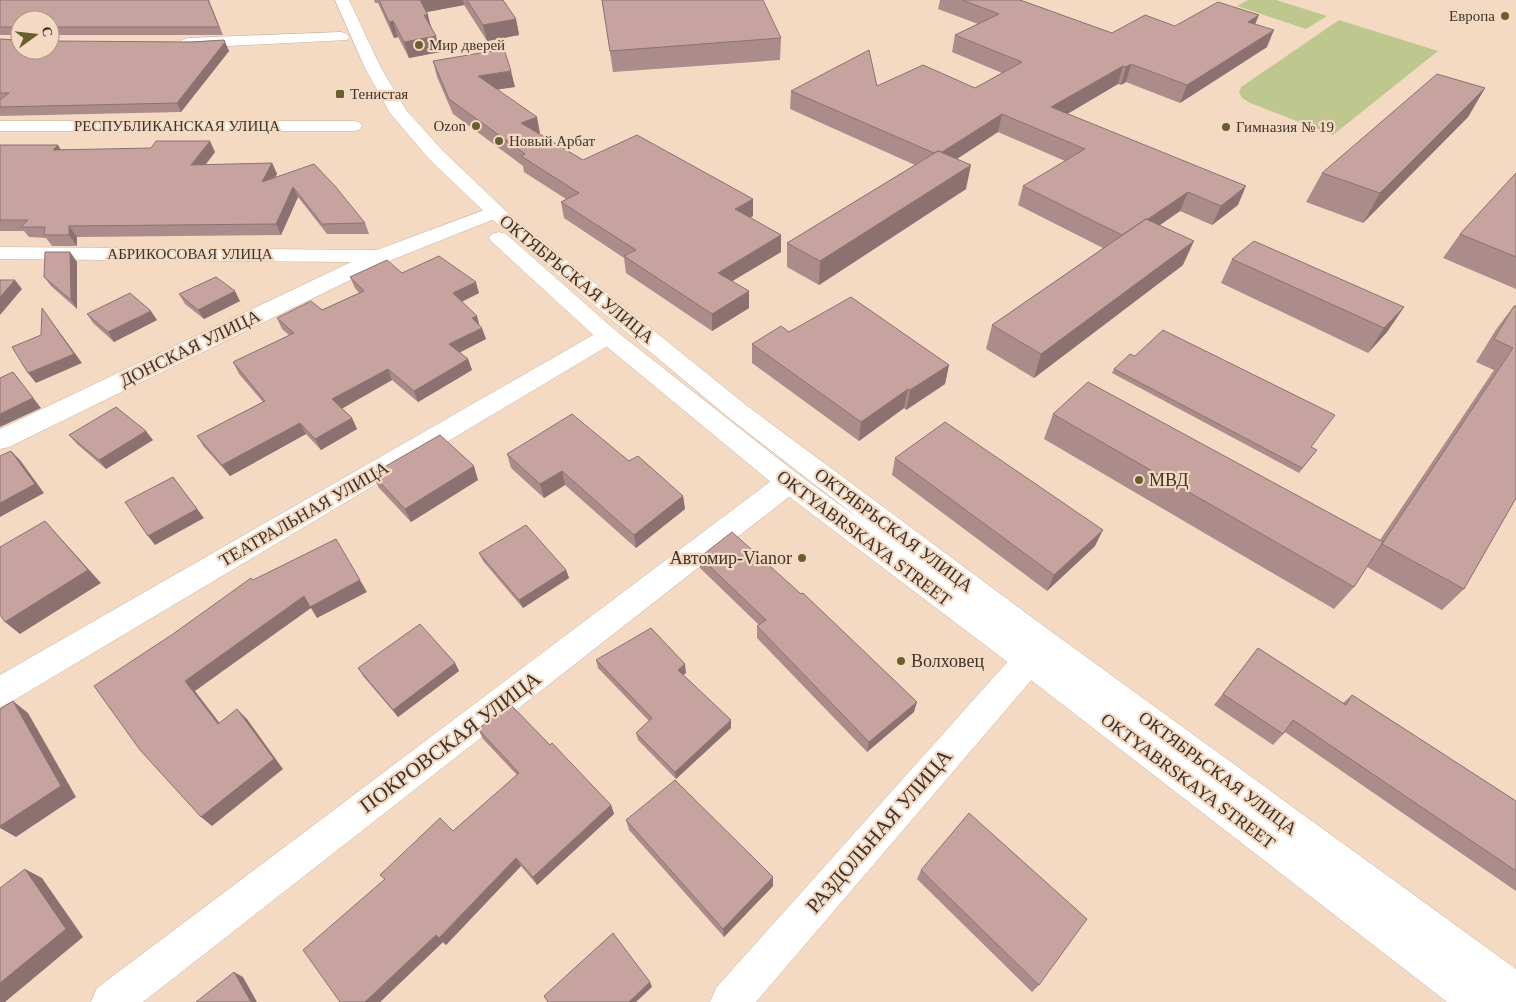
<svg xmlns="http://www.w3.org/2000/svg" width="1516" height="1002" viewBox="0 0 1516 1002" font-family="Georgia,serif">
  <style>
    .green { fill: #bec88e }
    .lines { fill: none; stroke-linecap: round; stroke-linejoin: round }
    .minor-casing { stroke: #cab09a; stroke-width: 1 }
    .major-casing { stroke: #cab09a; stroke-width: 1 }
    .minor { fill: #fff; fill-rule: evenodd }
    .major { fill: #fff; fill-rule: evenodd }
    .wall { fill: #ab8c8a }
    .shaded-wall { fill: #8b7270 }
    .building { fill: #c7a3a0; stroke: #8b7270 }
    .poi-dot { fill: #67602d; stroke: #f5dac3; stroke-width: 2 }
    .labels { text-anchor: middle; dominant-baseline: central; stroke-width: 4.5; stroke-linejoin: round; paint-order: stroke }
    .far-poi-label { font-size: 15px; fill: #3e342b; stroke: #f5dac3; text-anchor: start }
    .far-street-label { font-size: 15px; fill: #3e342b; stroke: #f5dac3 }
    .street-label { font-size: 18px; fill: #3e342b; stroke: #f5dac3 }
    .poi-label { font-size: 18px; fill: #3e342b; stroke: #f5dac3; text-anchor: start }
    .near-street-label { font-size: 21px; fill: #3e342b; stroke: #f5dac3 }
  </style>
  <rect width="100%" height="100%" fill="#f5dac3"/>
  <!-- green -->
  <path class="green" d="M1248 0H1276L1327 16 1306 29 1237 6Z
    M1339 20 1438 51 1333 135 1250 103 1242 98 1239 92 1241 87Z"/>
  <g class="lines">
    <!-- minor casing -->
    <g class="minor-casing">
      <path id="minor" d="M341 32 347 34 349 37 347 40 188 48 182 46 180 43 182 40 188 38Z
        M0 121H353L359 122 362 126 359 130 353 131H0Z
        M495 206 502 208 505 212 502 216 389 261 9 447 0 449V429L351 262 0 259V247L377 250Z
        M608 328 616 331 620 336 616 341 11 702 0 707V675L600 331Z
        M789 472 799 475 803 482 799 489 143 1002H91L97 988 779 475Z
        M1029 646 1040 650 1045 660 1040 670 756 1002H710L716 988 1018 650Z"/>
    </g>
    <!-- major casing -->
    <g class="major-casing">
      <path id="major" d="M335 0H349L381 68 406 110 443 151 508 213 746 405 1045 627 1516 969V1002H1447L1018 670 779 489 600 341 492 242 489 238 492 234 499 232 506 234 616 331 799 475 862 521 728 417 494 221 429 159 390 113 365 68Z"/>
    </g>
    <!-- minor -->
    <use href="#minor" class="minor"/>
    <!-- major -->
    <use href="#major" class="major"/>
  </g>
  <!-- wall -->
  <path class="wall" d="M0 0H209L223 35H50V20L20 50 224 40 229 51 181 112 0 116V39L16 40V35H0Z
    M374 0H503L516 19 519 35 487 41 464 5 426 12 440 52 409 58 398 37 394 38 378 3H375Z
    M602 0 781 38 780 60 613 72Z
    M940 0H1020L1112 33 1175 26 1255 24 1267 47 1180 103 1126 82 1121 85 1118 84 1067 114 1238 205 1212 225 1180 211 1160 225 1183 265 1034 378 986 349 992 325 1103 248 1018 205 1023 186 1065 161 998 132 957 159 966 189 819 285 787 267V243L915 165 790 109 791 91 877 86 975 88 1002 73 952 52 955 35 978 24 938 9Z
    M433 61 515 87 497 89 540 133H538L583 160 753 216 750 218 781 235V252L732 281 749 308 712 331 626 273 624 258 564 218 561 202 566 199 524 172 523 166 453 114 437 77Z
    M1485 88 1468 117 1363 223 1306 202 1322 173Z
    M0 145 61 149 215 152 205 165 272 163 277 174 275 177 365 223 369 234H327L298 197 281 235 77 237V246H52L46 238 29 237 24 231H0Z
    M1516 173V289L1443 258 1460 234Z
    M70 252 77 262V309L51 286 44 277Z
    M1232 259 1404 307 1387 332 1368 353 1221 283Z
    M402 273 479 293 462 302 479 325 486 339 459 352 468 359 472 370 418 402 392 380 342 408 352 418 357 429 321 450 306 434 230 476 204 447 197 436 263 402 239 374 233 362 290 336 282 329 277 318 322 310 359 293 355 288 350 277Z
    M179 294 240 301 204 319 185 304Z
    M1514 306 1516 498 1464 589 1442 610 1367 567 1354 587 1334 609 1044 439 1053 414 1380 540 1494 370 1476 362 1497 328Z
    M87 314 157 320 114 342 93 323Z
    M789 332 949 365 945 384 906 410 904 408 859 441 752 363V344Z
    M1135 356 1311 447 1317 450 1299 473 1112 373 1114 369Z
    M69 435 153 440 106 469 77 444Z
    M507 454 629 461 683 496 685 509 636 548 565 485 544 498 511 468Z
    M895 458 1095 546 1047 591 892 475Z
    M372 474 478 480 411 522 379 488Z
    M479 553 566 570 569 578 523 608 483 561Z
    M700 557 914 712 867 752 757 638V626L759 625 700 568Z
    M1258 648 1343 703 1352 695 1516 801V891L1285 732 1273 745 1214 705Z
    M596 660 686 673 683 675 731 728 676 779 638 740 636 733 649 721 598 668Z
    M455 663 459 671 398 717 363 676 358 668Z
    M478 729 550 745 611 805 614 814 537 885 521 866 446 945 443 942 380 1002H340L453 831 517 775 483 739Z
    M626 820 773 886 724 937 629 830Z
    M921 870 1039 985 1032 992 917 879Z"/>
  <!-- shaded-wall -->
  <path class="shaded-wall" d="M419 0H463L464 5 422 13Z
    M424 15H428L432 31Z
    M1259 15 1252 32 1248 22Z
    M516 19 519 35 487 41 483 25Z
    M393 21 398 37 394 38 389 22Z
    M1274 30 1267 47 1180 103 1187 85Z
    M436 36 440 52 409 58 404 42Z
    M225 42 229 51 181 112 177 103Z
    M1131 64 1126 82 1121 85 1126 67Z
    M1123 66 1118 84 1047 126 1051 107Z
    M511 71 515 87 482 92 478 76Z
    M1485 88 1468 117 1363 223 1380 193Z
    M1002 114 998 132 935 173 938 155Z
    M537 117 540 133 524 139 521 123Z
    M210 141 215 152 197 176 191 165Z
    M58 145 64 155 53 150Z
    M272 163 277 174 267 192 262 182Z
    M971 165 966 189 819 285 820 261Z
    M1246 186 1238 205 1212 225 1221 206Z
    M293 187 298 197 281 235 276 224Z
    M1188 192 1180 211 1117 255 1124 236Z
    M753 199V216L735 226V209Z
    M69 226 77 237V246L69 235Z
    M781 235V252L719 289 718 273Z
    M1194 241 1183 265 1034 378 1041 354Z
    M70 252 77 262V309L71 300Z
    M15 280 22 289 0 315V297Z
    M476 282 479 293 456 304 453 293Z
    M235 291 240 301 204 319 198 310Z
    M749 291V308L712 331V314Z
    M1404 307 1387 332 1368 353 1384 328Z
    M42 308 82 363 36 383 28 373 74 354Z
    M151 311 157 320 114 342 108 332Z
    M477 316 480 327 472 318Z
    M482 328 486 339 453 356 449 344Z
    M468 359 472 370 418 402 414 391Z
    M949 365 945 384 906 410 910 390Z
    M388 369 392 380 338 411 332 399Z
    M13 372 41 408 0 427V414Z
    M908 389 904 408 859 441 861 422Z
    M352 418 357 429 321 450 315 439Z
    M300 423 306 434 230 476 222 465Z
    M146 431 153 440 106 469 99 460Z
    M11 451 20 460 44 493 0 517V503Z
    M474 466 478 480 411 522 405 509Z
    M562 471 565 485 544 498 540 484Z
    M173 477 204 518 155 545 148 536Z
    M683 496 685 509 636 548 634 535Z
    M45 521 101 583 20 634 5 622Z
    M1103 530 1095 546 1047 591 1054 575Z
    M566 570 569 578 523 608 519 600Z
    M360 580 367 592 317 618 311 608 195 691 228 734 218 724 185 681 304 596Z
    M455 663 459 671 398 717 393 710Z
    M685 664 686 673 679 678 678 670Z
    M13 701 28 713 76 797 16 837 0 828Z
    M917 702 914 712 867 752 869 742Z
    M237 709 247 719 283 769 212 826 201 817Z
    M731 720V728L676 779 675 772Z
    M611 805 614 814 537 885 533 877Z
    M516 858 521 866 446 945 443 942 380 1002H365Z
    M25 869 42 878 83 937 5 1002H0V983Z
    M773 877V886L724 937 723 929Z
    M234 972 243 977 257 1002H251Z
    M650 982 652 987 636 1002H629Z"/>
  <!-- building -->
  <path class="building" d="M0 0H208L219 27H50V20H20V50H50V41L192 42 224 40 225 42 177 103 0 107V100L9 93H0V39L16 40V27H0Z
    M379 0H420L428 15H424L436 36 404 42 393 21 389 22Z
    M467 0H503L516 19 483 25Z
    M602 0H763L781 38 610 51Z
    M962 0H1020L1112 33 1145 15 1175 26 1218 2 1259 15 1248 22 1274 30 1187 85 1131 64 1126 67 1123 66 1051 107 1246 186 1221 206 1188 192 1148 219H1146L1122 235 1023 186 1085 149 1002 114 942 152 938 151 934 153 791 91 869 50 877 86 923 65 975 88 1022 62 955 35 999 14Z
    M504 49 511 71 478 76 537 117 521 123 583 160 637 135 753 199 735 209 781 235 718 273 749 291 712 314 624 256 636 250 561 202 579 193 521 156 525 154 449 99 433 61Z
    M1437 74 1485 88 1380 193 1322 173Z
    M156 141H210L191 165 272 163 262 182 314 164 335 186 365 223 322 224 293 187 276 224 69 226V235H44L45 227H21L28 220H0V145H58L53 150 151 148Z
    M938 151 971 165 820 261 787 243Z
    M1516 173V257L1460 234Z
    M1146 219 1194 241 1041 354 992 325Z
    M1254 241 1404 307 1384 328 1232 259Z
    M45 252H70L71 300 44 277Z
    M439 256 476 282 453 293 477 316 472 318 482 328 449 344 468 359 414 391 388 369 332 399 352 418 315 439 300 423 222 465 197 436 265 401 233 362 294 333 277 318 311 301 322 310 364 291 350 277 387 260 402 273Z
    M216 277 235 291 198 310 179 294Z
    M0 280H15L0 297Z
    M130 293 151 311 108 332 87 314Z
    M851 297 949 365 910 390 908 389 861 422 752 344 781 326 789 332Z
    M1514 306H1516V498L1464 589 1382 544 1513 348 1494 339Z
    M42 308 74 354 28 373 12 347 41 335Z
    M1163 330 1335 415 1311 447 1317 450 1302 468 1114 369 1130 354 1135 356Z
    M13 372 33 398 0 414V378Z
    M1088 382 1383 542 1354 587 1053 414Z
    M116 407 146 431 99 460 69 435Z
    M572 414 629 461 638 456 683 496 634 535 562 471 540 484 507 454Z
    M945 422 1103 530 1054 575 895 458Z
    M440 435 474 466 405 509 372 474Z
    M11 451 35 484 0 503V456Z
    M173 477 197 509 148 536 125 502Z
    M45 521 88 570 5 622 0 615V547Z
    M526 525 566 570 519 600 479 553Z
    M732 532 801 594 803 593 917 702 869 742 757 626 766 620 700 557Z
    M336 539 360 580 310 607 304 596 185 681 218 724 237 709 274 759 201 817 140 750 94 686 173 634 251 578 253 580Z
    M420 624 455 663 393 710 358 668Z
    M651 628 685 664 678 670 731 720 675 772 636 733 652 718 596 660Z
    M1258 648 1346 705 1352 695 1516 801V871L1293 720 1283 734 1223 694Z
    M13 701 61 786 0 826V709Z
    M510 704 550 745 552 743 611 805 533 877 516 858 439 938 436 935 365 1002H340L303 950 385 879 380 875 440 818 453 831 519 773 478 729Z
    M675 780 773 877 723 929 626 820Z
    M969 813 1087 919 1039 985 921 870Z
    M25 869 66 929 0 983V888Z
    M613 933 650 982 629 1002H548L544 996Z
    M234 972 251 1002H196Z"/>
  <!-- markers -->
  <g class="poi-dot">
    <circle cx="1505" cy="16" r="5"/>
    <circle cx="419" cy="45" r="5"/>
    <rect x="335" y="89" width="10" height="10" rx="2.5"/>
    <circle cx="476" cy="126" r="5"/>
    <circle cx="1226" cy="127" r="5"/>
    <circle cx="499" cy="141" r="5"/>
    <circle cx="1139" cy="480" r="5"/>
    <circle cx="802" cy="558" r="5"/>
    <circle cx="901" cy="661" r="5"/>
  </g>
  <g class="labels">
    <!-- far-poi labels -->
    <g class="far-poi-label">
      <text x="1495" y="16" text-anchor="end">Европа</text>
      <text x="429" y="45">Мир дверей</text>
      <text x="350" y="94">Тенистая</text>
      <text x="466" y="126" text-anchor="end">Ozon</text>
      <text x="1236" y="127">Гимназия № 19</text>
      <text x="509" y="141">Новый Арбат</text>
    </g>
    <!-- far-street labels -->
    <g class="far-street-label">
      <text x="177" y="126">РЕСПУБЛИКАНСКАЯ УЛИЦА</text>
      <text x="190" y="254">АБРИКОСОВАЯ УЛИЦА</text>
    </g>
    <!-- street labels -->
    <g class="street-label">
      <text transform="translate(577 279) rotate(39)">ОКТЯБРЬСКАЯ УЛИЦА</text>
      <text transform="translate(190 348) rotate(-26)">ДОНСКАЯ УЛИЦА</text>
      <text transform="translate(304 514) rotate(-30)">ТЕАТРАЛЬНАЯ УЛИЦА</text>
      <text transform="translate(894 530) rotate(37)">ОКТЯБРЬСКАЯ УЛИЦА</text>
      <text transform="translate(864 538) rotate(37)">OKTYABRSKAYA STREET</text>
      <text transform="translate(1218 773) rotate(37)">ОКТЯБРЬСКАЯ УЛИЦА</text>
      <text transform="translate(1188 781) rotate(37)">OKTYABRSKAYA STREET</text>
    </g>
    <!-- poi labels -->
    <g class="poi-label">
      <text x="1149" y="480">МВД</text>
      <text x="792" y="558" text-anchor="end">Автомир-Vianor</text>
      <text x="911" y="661">Волховец</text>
    </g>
    <!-- near-street labels -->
    <g class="near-street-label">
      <text transform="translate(450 742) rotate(-37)">ПОКРОВСКАЯ УЛИЦА</text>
      <text transform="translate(879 831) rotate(-49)">РАЗДОЛЬНАЯ УЛИЦА</text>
    </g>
  </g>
  <!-- north arrow -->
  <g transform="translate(35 35) rotate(75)"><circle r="24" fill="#f5dac3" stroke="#ac9886"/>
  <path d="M0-4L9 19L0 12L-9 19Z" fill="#67602d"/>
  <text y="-8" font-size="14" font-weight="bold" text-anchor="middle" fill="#3e342b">С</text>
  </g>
</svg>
